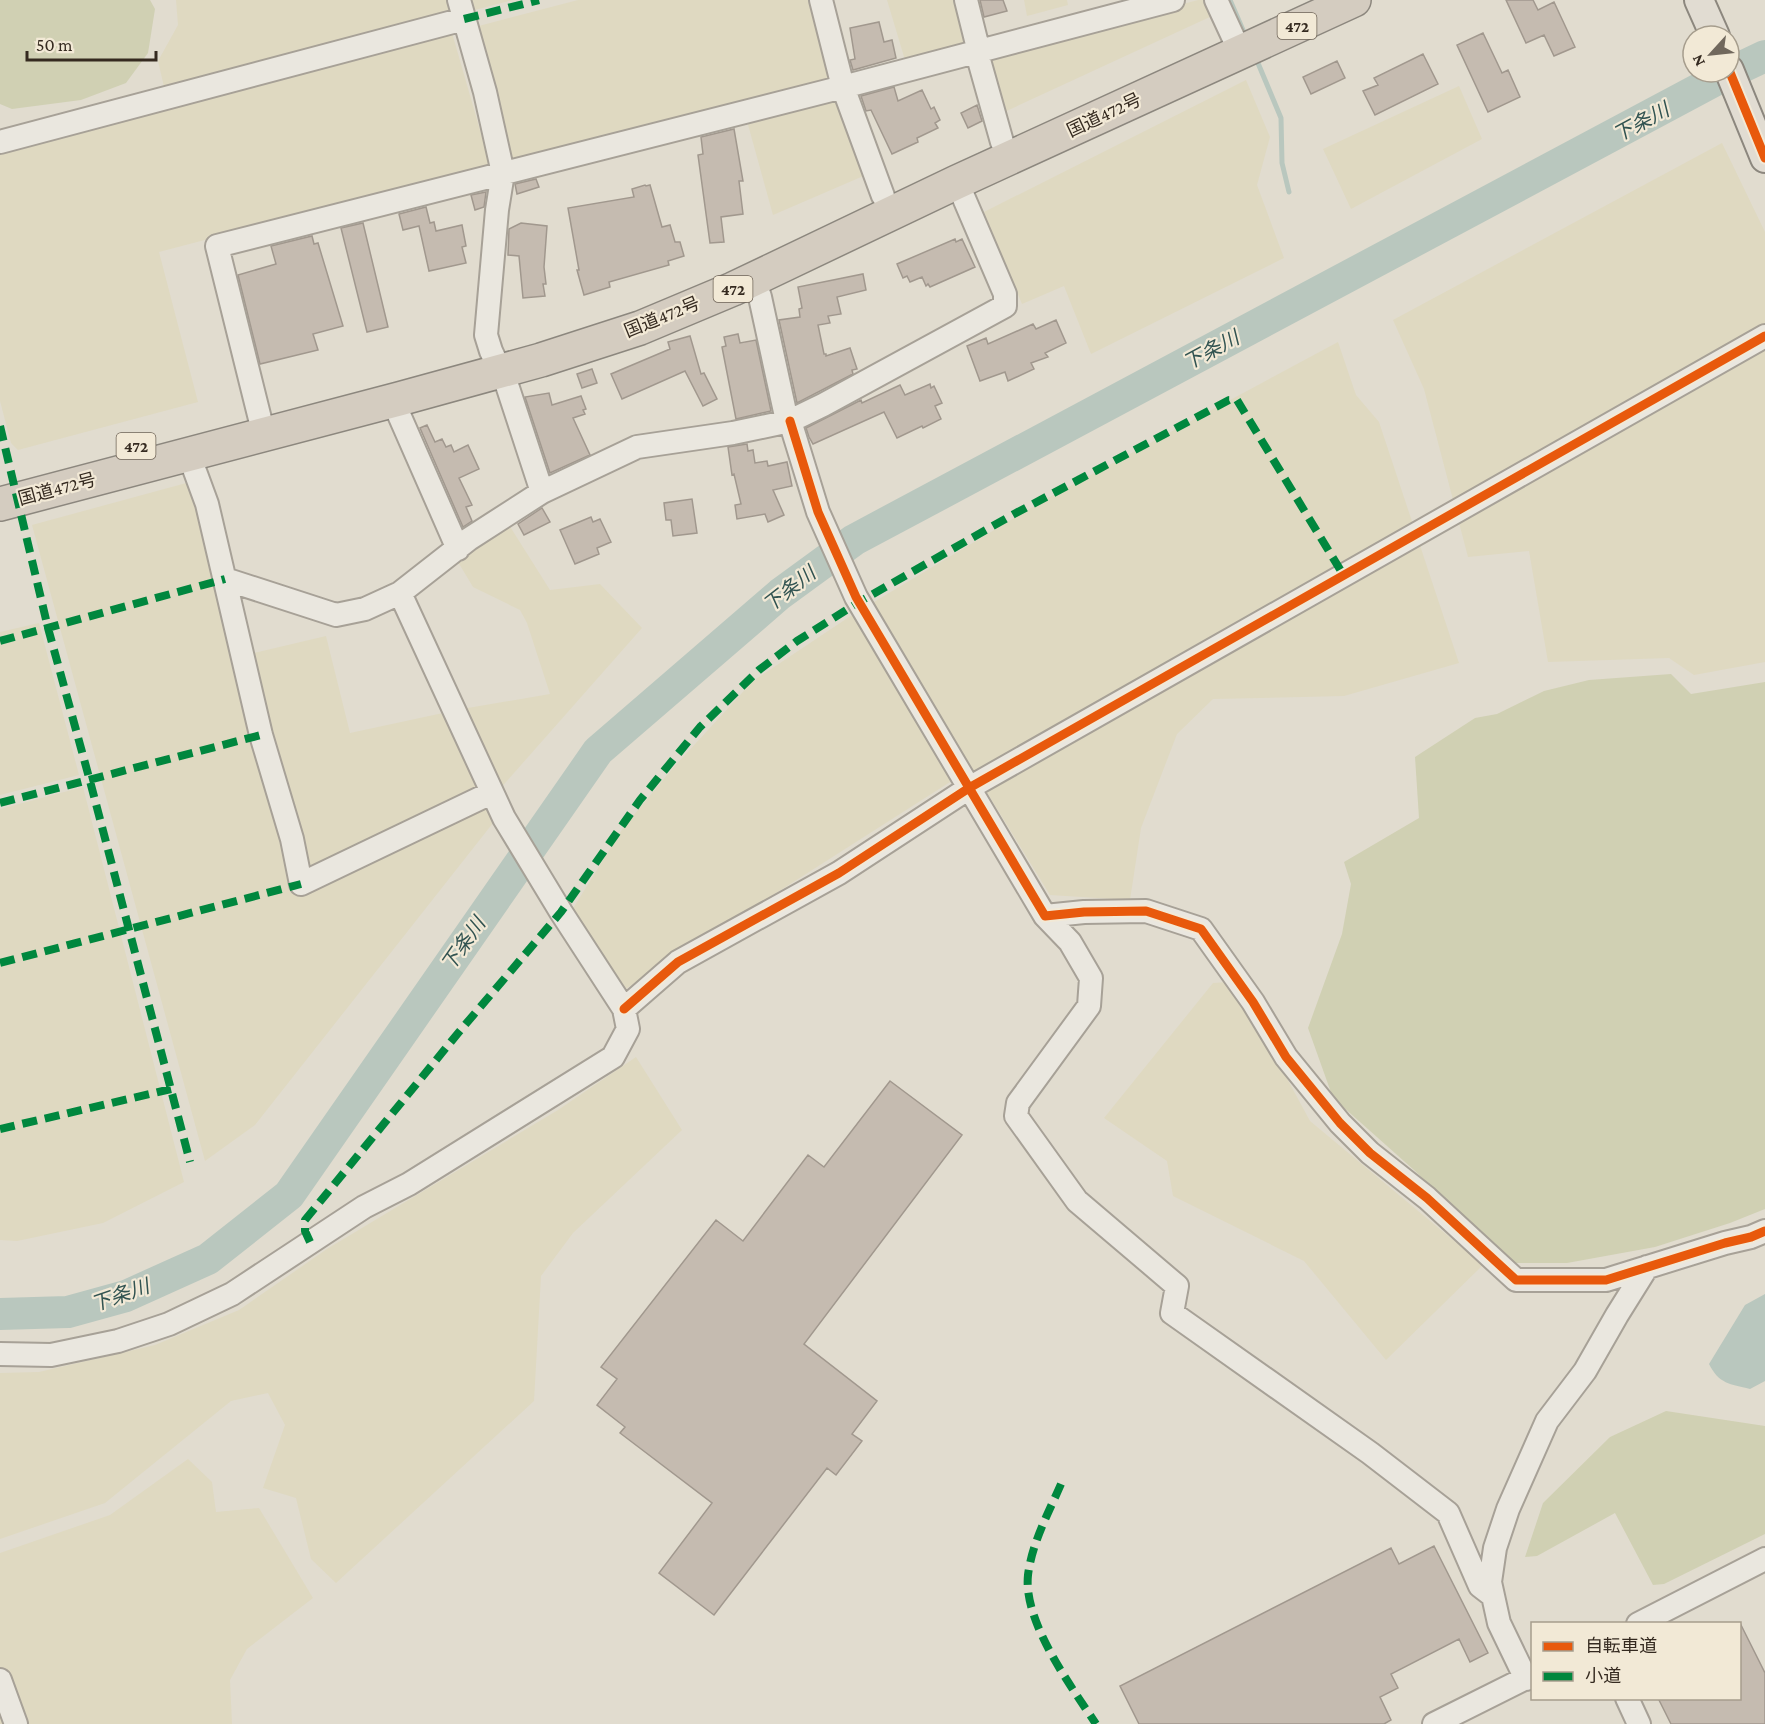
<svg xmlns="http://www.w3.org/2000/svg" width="1765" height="1724" viewBox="0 0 1765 1724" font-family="'Crimson Pro','Noto Sans JP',serif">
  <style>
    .farmland { fill: #dfd9c1 }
    .green { fill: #d0d0b3 }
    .water { fill: #b9c7be }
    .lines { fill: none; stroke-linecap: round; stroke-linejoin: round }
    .stream { stroke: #b9c7be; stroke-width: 5 }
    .river { stroke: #b9c7be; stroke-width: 32 }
    .building { fill: #c5bbb0; stroke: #a1988e; stroke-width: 1.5 }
    .minor-casing { stroke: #a7a197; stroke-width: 26 }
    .major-casing { stroke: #8c877e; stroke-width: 32 }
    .highway-casing { stroke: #8c877e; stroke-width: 36 }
    .minor { stroke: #eae7df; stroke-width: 22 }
    .major { stroke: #e1dcd2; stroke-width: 28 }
    .highway { stroke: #d4ccc0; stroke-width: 33 }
    .quiet { stroke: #00873e; stroke-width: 8; stroke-dasharray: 15 8; stroke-linecap: butt }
    .cycleway-casing { stroke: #f2e9d6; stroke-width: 13 }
    .cycleway { stroke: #e8590c; stroke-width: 9 }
    .labels { text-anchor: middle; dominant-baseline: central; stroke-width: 4.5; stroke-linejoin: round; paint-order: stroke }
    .shield { fill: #f2e9d6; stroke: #6e6357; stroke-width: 1.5 }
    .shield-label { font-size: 16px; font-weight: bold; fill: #352a20 }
    .street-label { font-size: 18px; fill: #352a20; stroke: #f2e9d6 }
    .water-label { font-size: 20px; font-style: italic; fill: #315351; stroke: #f2e9d6 }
  </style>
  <rect width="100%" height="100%" fill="#e1dccf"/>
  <!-- farmland -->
  <path class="farmland" d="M176 0H513L471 11 446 12 490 165 159 252 198 402 18 450 11 443 0 401V153L169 108 158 61 178 25Z
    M578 0H813L834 81 513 162 509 160 475 27Z
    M887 0H956L967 45 905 60Z
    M1024 0H1067L1068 5 1027 16Z
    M1198 0H1205L1212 16 1000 114 987 57Z
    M1246 80 1270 137 1257 185 1284 258 1091 354 1064 286 1022 304 984 212Z
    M1459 86 1482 139 1351 209 1323 149Z
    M837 98 868 174 773 215 747 121Z
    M1722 143 1765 232V662L1694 675 1669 658 1548 662 1529 551 1468 557 1424 389 1393 320Z
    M1338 342 1356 395 1379 422 1459 663 1344 696 1213 699 1177 734 1141 828 1130 900 1050 895 972 768 624 990 572 910 623 828 673 768 753 681 849 617 1046 499Z
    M190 482 237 657 326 636 350 733 443 713 493 823 255 1125 205 1161 32 525Z
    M509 525 550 590 600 584 642 628 499 790 462 709 550 694 527 623 520 610 473 587 455 557Z
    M39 623 79 775 0 795V632Z
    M83 787 184 1182 103 1223 17 1241 0 1240V809Z
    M1228 982 1284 1073 1310 1121 1483 1265 1386 1360 1304 1261 1173 1196 1167 1161 1104 1118 1213 983Z
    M636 1057 682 1130 573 1233 541 1276 534 1401 336 1583 311 1559 296 1498 263 1488 285 1425 268 1393 231 1401 105 1503 0 1539V1373L39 1372 155 1345 239 1310 327 1249 558 1110Z
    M188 1459 212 1482 216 1512 259 1508 313 1598 247 1649 230 1680 232 1724H0V1553L110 1515Z"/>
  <!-- green -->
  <path class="green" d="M0 0H150L155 9 148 53 126 83 81 100 12 109 0 104Z
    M1671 674 1691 694 1765 682V1209L1730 1223 1655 1247 1567 1263H1510L1414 1170 1333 1098 1308 1028 1342 934 1351 884 1344 862 1419 818 1415 757 1475 718 1497 714 1544 691 1589 680Z
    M1666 1411 1765 1426V1534L1664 1584 1653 1585 1615 1513 1537 1556 1525 1557 1543 1503 1610 1437Z"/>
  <!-- water -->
  <path class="water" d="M1765 1294V1381L1750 1389C1730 1384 1719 1384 1709 1364L1745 1305Z"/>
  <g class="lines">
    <!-- stream -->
    <path class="stream" d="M1230 0 1246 37
      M1255 56 1281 118 1282 163 1289 192"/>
    <!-- river -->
    <path class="river" d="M0 1314 68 1312 126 1296 208 1259 289 1195 598 751 780 594 854 540 1727 74 1765 56"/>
  </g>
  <!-- building -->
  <path class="building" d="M980 0H1003L1007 11 984 17Z
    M1506 0H1533L1538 10 1554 2 1575 47 1554 56 1544 35 1526 43Z
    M879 22 884 42 892 40 896 58 853 70 850 60 855 59 850 28Z
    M1483 33 1502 73 1508 70 1520 97 1488 112 1457 45Z
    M1423 54 1438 84 1375 115 1363 91 1378 85 1374 78Z
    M1337 61 1345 78 1311 94 1303 77Z
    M894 87 898 101 922 90 931 109 934 107 940 120 935 123 938 128 917 138 918 142 892 154 871 110 866 111 861 96Z
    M977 105 982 121 968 128 961 113Z
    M734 129 743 181H739L743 214 721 217 724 242 710 243 698 155 703 154 701 137Z
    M536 179 539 187 517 194 515 184Z
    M645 185 646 186 650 185 662 227 670 225 675 242H680L684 256 668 261 669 265 609 282 610 287 584 295 577 270H579L568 208 634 197 632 189Z
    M486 192 484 207 475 210 471 195Z
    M426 207 430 223 434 222 436 231 462 225 466 246 462 247 466 263 429 271 419 226 403 230 399 214Z
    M363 223 388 327 367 332 341 228Z
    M521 223 547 226 544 267 546 284H543L545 296 523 298 519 256 508 255 509 229Z
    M312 236 314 244 318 243 343 326 313 334 318 350 260 364 238 275 276 264 271 246Z
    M955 239 956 242 962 239 975 267 930 287 928 284 926 286 922 277 910 282 907 276 903 278 897 264Z
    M863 274 866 290 837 297 841 314 828 316 830 323 818 325 824 354H826V356L850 348 857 369 852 370 853 374 797 403 779 320 800 317 799 309 802 308 798 287Z
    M1056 320 1066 343 1045 353 1048 357 1031 363 1034 369 1008 381 1005 372 980 381 967 346 986 338 988 344 1033 324 1036 329Z
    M738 334 740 343 756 340 771 411 736 419 722 347 726 346 724 337Z
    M690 336 701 374 704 373 717 399 703 406 685 371 622 399 611 374 670 349 668 342Z
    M592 369 597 383 582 388 577 374Z
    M930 384 931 388 934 386 942 403 935 406 941 419 923 428 922 426 897 438 884 412 813 444 809 437 806 428 861 400 862 403 900 385 905 395Z
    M549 393 552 405 581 396 586 409 583 410 585 414 573 418 590 455 550 473 525 397Z
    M427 425 435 442 442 439 446 447 451 445 454 452 468 445 479 469 459 478 472 505 466 507 472 521 463 527 420 428Z
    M747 444 748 451 753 450 755 463 767 461 768 466 787 462 792 486 773 490 784 515 768 522 765 514 737 519 735 505 741 504 734 474 732 475 728 447Z
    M692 499 697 533 673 536 671 520H666L664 503Z
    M542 508 550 522 524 535 518 524Z
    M591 517 593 522 600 519 611 542 597 548 599 554 575 564 560 530Z
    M890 1081 962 1135 804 1344 877 1401 852 1434 862 1441 836 1475 827 1468 714 1615 659 1573 712 1503 620 1433 625 1427 597 1405 617 1379 601 1367 716 1220 743 1241 808 1155 824 1167Z
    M1434 1546 1488 1653 1470 1662 1459 1639 1391 1674 1398 1688 1380 1697 1391 1720 1384 1724H1139L1120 1686 1391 1548 1399 1564Z
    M1740 1623 1765 1673V1724H1671L1658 1698H1740Z"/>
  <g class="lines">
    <!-- minor casing -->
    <g class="minor-casing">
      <path id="minor" d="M459 0 485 92 503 173 497 210 486 335 491 351 507 385 542 492
        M821 0 843 87 883 196
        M966 0 979 52
        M1216 0 1240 52
        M977 53 1002 142
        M0 142 464 19
        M754 279 760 297 787 421
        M393 401 458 549
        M790 421 818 512 856 597 1045 916 1070 942 1091 978 1089 1006 1018 1103 1016 1116 1077 1201 1177 1286 1172 1313 1370 1453 1448 1513 1480 1586 1493 1596
        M264 435 217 246 843 87 1173 0
        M189 455 207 504 261 735 292 839 301 884 491 793
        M225 579 336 615 365 609 400 593 469 539 542 492 637 447 733 433 790 421 823 405 1005 306V294L957 182
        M1045 916 1084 912 1146 911 1201 929 1253 1002 1286 1057 1340 1123 1370 1153 1427 1198 1516 1280H1606L1725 1243 1751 1237 1765 1231
        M624 1009 678 962 839 873 969 788 1765 336
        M0 1354 51 1355 118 1341 169 1324 232 1294 364 1207 409 1184 613 1057 628 1029 624 1009 561 912 504 818 400 593
        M1638 1624 1765 1559
        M1526 1679 1499 1623 1490 1582 1495 1548 1508 1509 1547 1421 1585 1371 1617 1315 1647 1267
        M0 1680 16 1724
        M1627 1698 1639 1724
        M1434 1724 1532 1675"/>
    </g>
    <!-- major casing -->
    <g class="major-casing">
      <path id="major" d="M1699 0 1715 36
        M1729 70 1765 158"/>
    </g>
    <!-- highway casing -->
    <g class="highway-casing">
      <path id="highway" d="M0 504 399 399 541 360 640 328 733 289 957 182 1354 0"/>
    </g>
    <!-- minor -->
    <use href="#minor" class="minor"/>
    <!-- major -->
    <use href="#major" class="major"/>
    <!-- highway -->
    <use href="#highway" class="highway"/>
    <!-- quiet -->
    <path class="quiet" d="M464 19 539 0
      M0 426 48 628 90 781 190 1162
      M0 641 225 579
      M0 803 261 735
      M0 963 301 884
      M0 1129 171 1089
      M310 1242 305 1231V1220L459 1032 561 912 640 800 700 727 759 670 797 641 859 602 1014 514 1229 400H1237L1344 576
      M1061 1484C1048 1514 1032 1543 1028 1575 1023 1622 1071 1686 1096 1724"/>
    <!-- cycleway casing -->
    <g class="cycleway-casing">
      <path id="cycleway" d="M1729 70 1765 158
        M790 421 818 512 856 597 1045 916 1084 912 1146 911 1201 929 1253 1002 1286 1057 1340 1123 1370 1153 1427 1198 1516 1280H1606L1725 1243 1751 1237 1765 1231
        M624 1009 678 962 839 873 969 788 1765 336"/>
    </g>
    <!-- cycleway -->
    <use href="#cycleway" class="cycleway"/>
  </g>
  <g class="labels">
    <!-- shield labels -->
    <g class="shield">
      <rect x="1277.5" y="13" width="39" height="26" rx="4.5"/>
      <rect x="713.5" y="276" width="39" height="26" rx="4.5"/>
      <rect x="116.5" y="433" width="39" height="26" rx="4.5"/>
    </g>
    <g class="shield-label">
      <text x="1297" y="26">472</text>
      <text x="733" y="289">472</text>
      <text x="136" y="446">472</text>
    </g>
    <!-- street labels -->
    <g class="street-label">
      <text transform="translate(1104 115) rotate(-25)">国道472号</text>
      <text transform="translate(662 317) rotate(-22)">国道472号</text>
      <text transform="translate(57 489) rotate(-15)">国道472号</text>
    </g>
    <!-- water labels -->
    <g class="water-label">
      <text transform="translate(1641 122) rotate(-28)">下条川</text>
      <text transform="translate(1211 350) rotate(-28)">下条川</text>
      <text transform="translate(789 589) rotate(-38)">下条川</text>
      <text transform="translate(463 944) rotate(-55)">下条川</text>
      <text transform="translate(120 1295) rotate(-19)">下条川</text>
    </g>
  </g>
  <!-- legend -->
  <rect x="1531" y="1622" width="210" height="78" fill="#f2e9d6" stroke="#a69d8d" stroke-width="1.5"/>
  <rect x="1543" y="1642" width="30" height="9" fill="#e8590c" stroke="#a69d8d" stroke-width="1.5"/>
  <text x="1585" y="1652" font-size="18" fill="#352a20">自転車道</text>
  <rect x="1543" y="1672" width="30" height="9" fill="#00873e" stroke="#a69d8d" stroke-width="1.5"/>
  <text x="1585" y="1682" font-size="18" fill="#352a20">小道</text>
  <!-- north arrow -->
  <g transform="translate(1711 54) rotate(243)"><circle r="28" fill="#f2e9d6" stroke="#a69d8d" stroke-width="1.5"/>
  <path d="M0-4.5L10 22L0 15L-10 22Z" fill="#71685d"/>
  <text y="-9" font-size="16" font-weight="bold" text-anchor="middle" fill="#352a20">N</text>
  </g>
  <!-- scale -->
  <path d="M27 51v9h129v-9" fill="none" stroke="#352a20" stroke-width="3"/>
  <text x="36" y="51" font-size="18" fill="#352a20" stroke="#f2e9d6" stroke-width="4.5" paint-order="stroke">50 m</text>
</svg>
